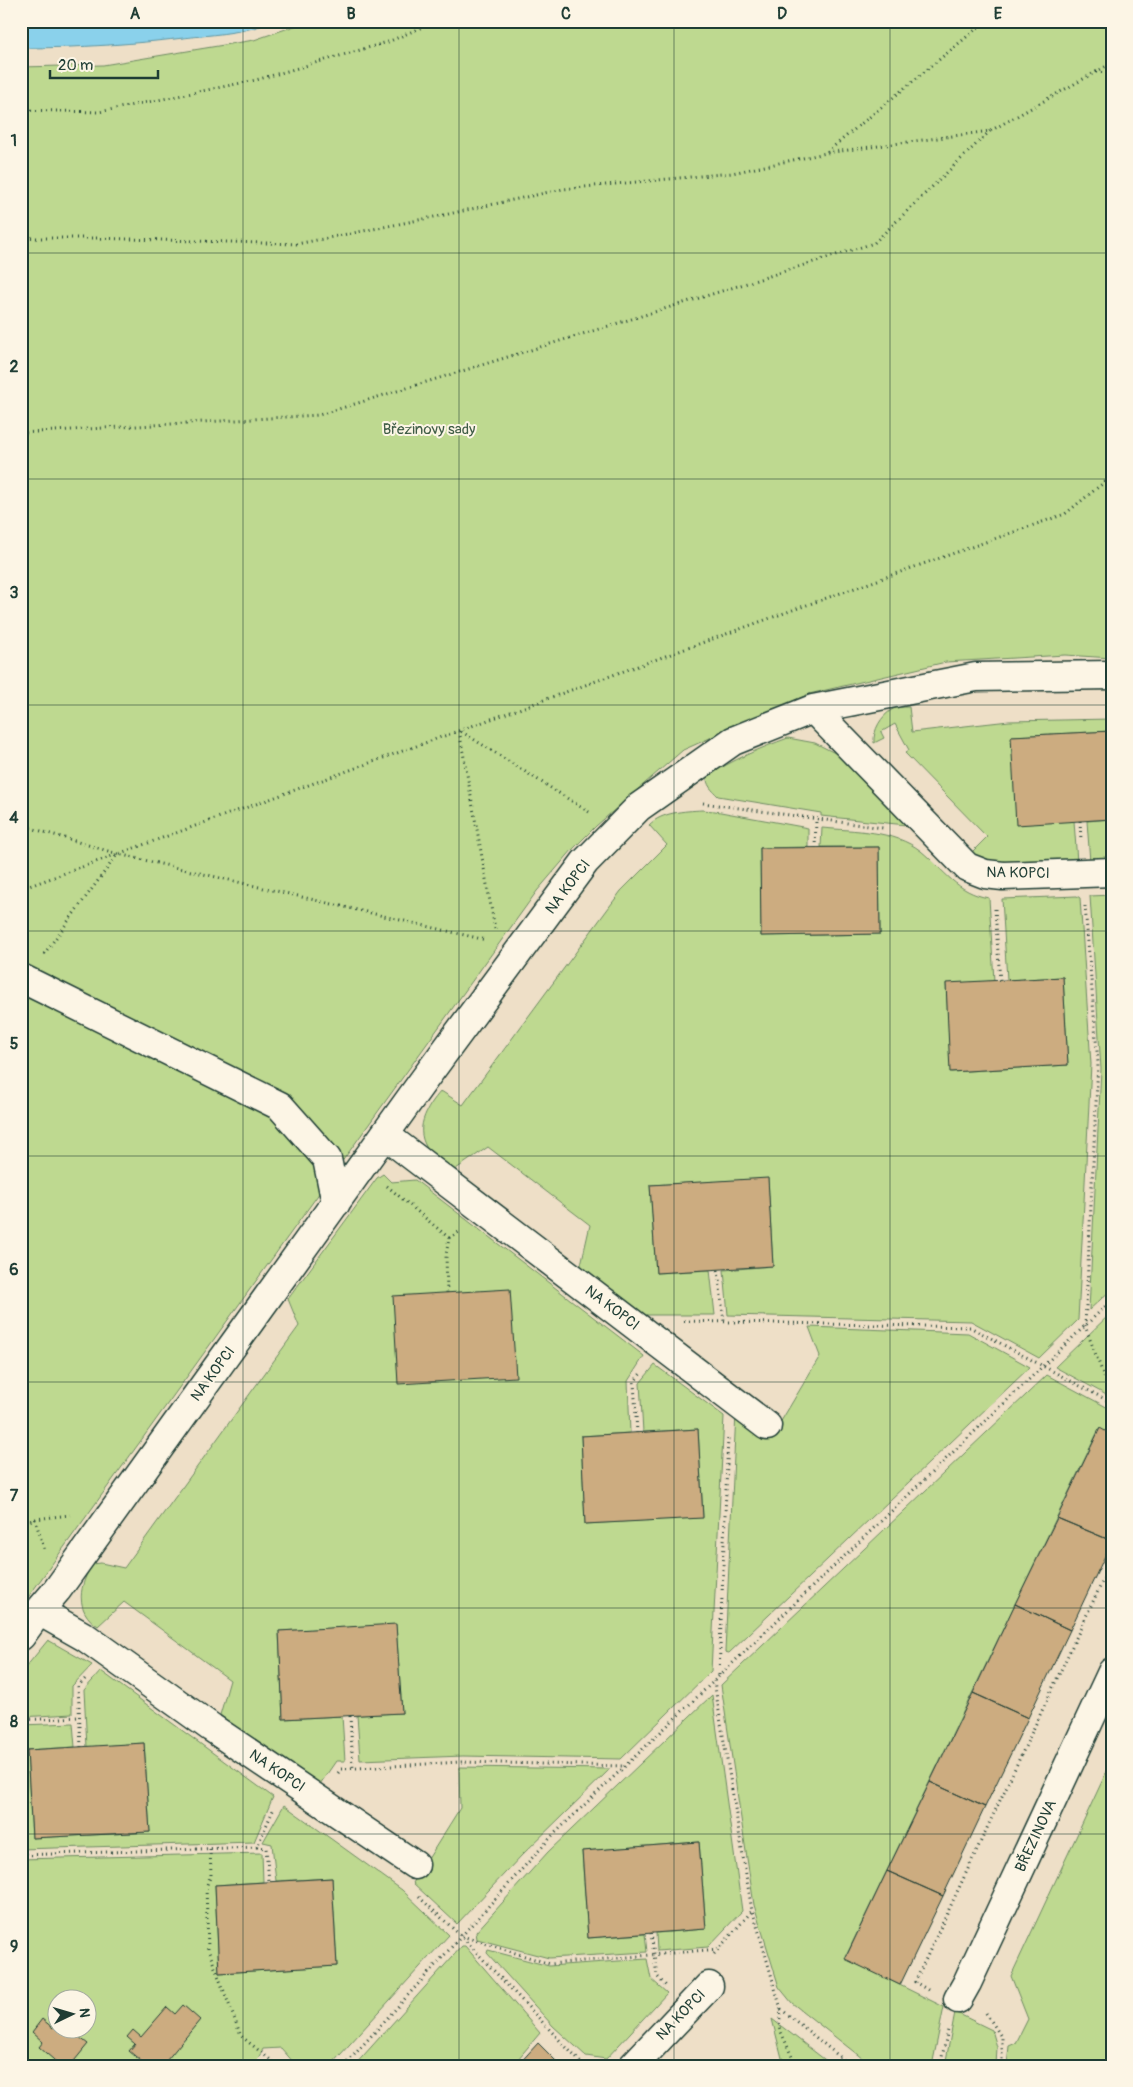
<svg xmlns="http://www.w3.org/2000/svg" width="1133" height="2087" viewBox="0 0 1133 2087" font-family="Pangolin,sans-serif">
  <style>
    .green { fill: #bed990; stroke: #6e8b62; fill-rule: evenodd }
    .water { fill: #8ad1eb; stroke: #5f96a2 }
    .building { fill: #ccac80; stroke: #1f3d34 }
    .lines { fill: none; stroke-linecap: round; stroke-linejoin: round }
    .minor-casing { stroke: #1f3d34; stroke-width: 31 }
    .path { stroke: #1f3d34; stroke-width: 3; stroke-dasharray: 1 4; stroke-linecap: butt }
    .minor { stroke: #fcf5e5; stroke-width: 28 }
    .grid { fill: none; stroke: #1f3d34; stroke-width: 1; stroke-opacity: 0.55 }
    .labels { text-anchor: middle; dominant-baseline: central; stroke-width: 4; stroke-linejoin: round; paint-order: stroke }
    .park-label { font-size: 15px; fill: #3f5c46; stroke: #fcf5e5 }
    .street-label { font-size: 15px; fill: #1f3d34; stroke: #fcf5e5 }
    .neatline { fill: none; stroke: #1f3d34; stroke-width: 2 }
    .grid-label { font-size: 16px; text-anchor: middle; font-weight: bold; fill: #1f3d34 }
  </style>
  <rect width="100%" height="100%" fill="#eedfc7"/>
  <filter id="ink" filterUnits="userSpaceOnUse"><feTurbulence type="fractalNoise" baseFrequency=".02" numOctaves="2"/><feDisplacementMap in="SourceGraphic" scale="10" xChannelSelector="R" yChannelSelector="G"/><feConvolveMatrix kernelMatrix="1 2 1 2 8 2 1 2 1" color-interpolation-filters="sRGB"/></filter>
  <g filter="url(#ink)">
    <!-- green -->
    <path class="green" d="M309 21H1112V658L1065 655 946 662 809 694 683 750 596 826 573 849 537 891 21 1607V67L103 65 254 40Z
      M909 707 912 732 1009 721 1112 719V731L1012 736 1074 821 1077 862 995 864 970 854 987 837 905 753 909 750 895 724 881 732 884 738 874 743C873 730 881 716 893 709 897 707 904 707 909 707Z
      M788 738 815 743 837 754 906 825 821 816V813L718 796C712 790 706 785 707 776 733 760 760 748 788 738Z
      M702 810 715 811 808 828V847L760 848 761 936 880 934 879 847H821L822 828C854 831 894 830 921 851 944 870 957 893 989 898L994 981 946 984 951 1072 1068 1065 1063 977 1007 980 1002 899 1077 896 1080 898 1091 1064 1078 1320 1039 1358 971 1321 728 1315 724 1270 773 1266 768 1179 650 1185 656 1273 710 1270 715 1315H639L580 1269 590 1225 488 1147 453 1171C445 1165 434 1159 429 1151 413 1130 426 1108 441 1091L463 1105 621 891 667 845 649 825C662 812 684 811 702 810Z
      M1112 819V861L1090 862 1087 821Z
      M1112 895V1289L1089 1310 1101 1069 1090 896Z
      M383 1174 391 1182 415 1180 644 1356 628 1381 630 1433 581 1436 585 1524 703 1517 698 1429 643 1432 640 1383 655 1365 724 1416 711 1671 621 1759 463 1756 360 1760 357 1715 402 1713 396 1625 279 1631 283 1719 342 1716 345 1761H336L318 1787 220 1715 230 1680 124 1602 98 1626C74 1611 79 1584 93 1564L101 1563 124 1568 299 1326 288 1299 377 1178Z
      M1112 1312V1398L1055 1367Z
      M809 1327 968 1333 1030 1367 729 1653 725 1652 736 1412 771 1438 820 1356Z
      M1047 1375 1112 1410V1435L1099 1429 845 1958 944 2007 932 2066H872L792 2003 779 1987 754 1905 721 1685Z
      M48 1640 92 1665 72 1686V1714L21 1717V1673Z
      M101 1671 273 1797 254 1842 21 1849V1725L73 1723 75 1747 27 1750 32 1838 150 1832 144 1743 87 1747 84 1690Z
      M712 1695 742 1911 708 1947 657 1951 656 1933 706 1929 699 1842 582 1851 588 1938 645 1934 647 1952 549 1958 477 1939 476 1932 548 1852Z
      M1112 1760V2066H1007L1009 2046 1016 2043 1028 2019 1011 1976Z
      M459 1767 610 1769 522 1855 457 1924 413 1883 460 1808Z
      M284 1805 402 1890 449 1935 330 2066H294L295 2064 281 2048 263 2049 254 2066H21V1859L262 1853 263 1882 215 1885 219 1973 337 1966 332 1878 276 1881 272 1844 263 1842ZM58 2000H88V2030H58Z
      M462 1946H465L540 2033 512 2066H354Z
      M488 1950 549 1966 647 1959 651 1979 667 1993 606 2059 586 2056 553 2026 487 1953Z
      M955 2012 992 2030 997 2047 996 2066H945Z
      M772 2019 833 2066H784Z"/>
    <!-- water -->
    <path class="water" d="M100 21H274C248 32 221 34 192 37 135 44 79 48 21 48V25Z"/>
    <!-- building -->
    <path class="building" d="M1112 731V819L1016 825 1011 736Z
      M879 847 880 934 761 936 760 848Z
      M1063 977 1068 1065 950 1072 946 983Z
      M768 1178 773 1266 656 1273 650 1185Z
      M510 1289 516 1377 398 1384 393 1296Z
      M1100 1428 1112 1435V1541L1057 1518Z
      M698 1429 703 1518 585 1524 581 1436Z
      M1057 1518 1112 1541 1070 1630 1015 1604Z
      M1015 1604 1070 1630 1028 1718 973 1693Z
      M396 1624 402 1713 283 1719 279 1631Z
      M973 1693 1028 1718 985 1807 930 1782Z
      M144 1743 150 1832 32 1838 27 1750Z
      M930 1782 985 1807 943 1896 887 1871Z
      M699 1842 706 1929 588 1938 582 1851Z
      M887 1871 943 1896 900 1985 845 1959Z
      M332 1878 337 1966 219 1973 215 1885Z
      M183 2005 200 2020 162 2066H147L129 2051 135 2044 127 2037 133 2030 141 2037 167 2007 175 2014Z
      M42 2019 53 2028 58 2023V2030H70L88 2044 70 2066H61L39 2047 43 2042 32 2032Z
      M538 2043 557 2062 554 2066H517Z"/>
    <g class="lines">
      <!-- minor casing -->
      <g class="minor-casing">
        <path id="minor" d="M813 709 967 867 985 874 1003 876 1112 872
          M21 978 280 1106 327 1159 336 1203
          M385 1135 767 1426
          M39 1611 85 1637 212 1728 415 1865
          M21 1636 39 1611 57 1590 423 1081 585 862 639 807 733 741 813 709 976 677 1112 675
          M958 1999 967 1983 1112 1672
          M633 2066 709 1986"/>
      </g>
      <!-- path -->
      <path class="path" d="M1096 72 1112 73
        M21 110 99 112 256 80 388 42 436 21
        M827 152 986 21
        M21 238H94L297 244 444 215 563 189 732 173 826 153 990 131 1112 63
        M21 433 319 415 690 301 874 243 990 131
        M703 803 883 828
        M1080 821 1081 840
        M21 825 118 854 486 940
        M815 848 816 820
        M21 889 801 607 1065 514 1112 476
        M1085 906 1098 1063 1085 1326 1112 1398
        M995 909 1000 981
        M495 929 459 730 589 812
        M44 954 117 855
        M387 1186 449 1238 446 1255 447 1293
        M449 1238 459 1232
        M718 1270 724 1322
        M684 1321 970 1327 1112 1403
        M637 1433 634 1382 642 1372
        M35 1519 45 1552
        M21 1524 35 1519 70 1515
        M719 1675 728 1437
        M350 1716 353 1768
        M21 1720 79 1717
        M81 1747 78 1686 86 1678
        M338 1773 341 1769 461 1762 624 1766
        M257 1847 266 1848 269 1881
        M210 1849 211 1875 206 1887 208 1949 241 2036 278 2066
        M21 1855 257 1847 274 1808
        M419 1897 461 1936 584 2066
        M753 1912 781 2009 779 2027 796 2066
        M651 1933 657 1976 666 1986
        M462 1936 550 1964 718 1949
        M714 1954 752 1911 714 1681
        M928 1990 915 1982 1112 1561
        M781 2009 851 2066
        M986 2013 1002 2038V2066
        M344 2066 552 1836 1112 1300
        M940 2066 948 2030"/>
      <!-- minor -->
      <use href="#minor" class="minor"/>
    </g>
  </g>
  <!-- grid -->
  <path class="grid" d="M243 21V2066M459 21V2066M674 21V2066M890 21V2066M21 253H1112M21 479H1112M21 705H1112M21 931H1112M21 1156H1112M21 1382H1112M21 1608H1112M21 1834H1112"/>
  <g class="labels">
    <!-- park labels -->
    <g class="park-label">
      <text x="429" y="429">Březinovy sady</text>
    </g>
    <!-- street labels -->
    <g class="street-label">
      <text transform="translate(1018 873) rotate(1)">NA KOPCI</text>
      <text transform="translate(568 887) rotate(-53)">NA KOPCI</text>
      <text transform="translate(612 1308) rotate(37)">NA KOPCI</text>
      <text transform="translate(213 1374) rotate(-54)">NA KOPCI</text>
      <text transform="translate(277 1771) rotate(34)">NA KOPCI</text>
      <text transform="translate(1036 1836) rotate(-65)">BŘEZINOVA</text>
      <text transform="translate(681 2015) rotate(-46)">NA KOPCI</text>
    </g>
  </g>
  <!-- margin -->
  <rect width="1133" height="2087" fill="none" stroke="#fcf5e5" stroke-width="55"/>
  <!-- north arrow -->
  <g transform="translate(72 2014) rotate(85)"><circle r="24" fill="#fcf5e5" stroke="#a4ab9e"/>
  <path d="M0-4L9 19L0 12L-9 19Z" fill="#1f3d34"/>
  <text y="-8" font-size="14" font-weight="bold" text-anchor="middle" fill="#1f3d34">N</text>
  </g>
  <!-- scale -->
  <path d="M50 70v8h108v-8" fill="none" stroke="#1f3d34" stroke-width="2.5"/>
  <text x="58" y="70" font-size="15" fill="#1f3d34" stroke="#fcf5e5" stroke-width="4" paint-order="stroke">20 m</text>
  <rect x="28" y="28" width="1078" height="2032" class="neatline"/>
  <g class="grid-label">
    <text x="135" y="19">A</text>
    <text x="351" y="19">B</text>
    <text x="566" y="19">C</text>
    <text x="782" y="19">D</text>
    <text x="998" y="19">E</text>
    <text x="14" y="146">1</text>
    <text x="14" y="372">2</text>
    <text x="14" y="598">3</text>
    <text x="14" y="823">4</text>
    <text x="14" y="1049">5</text>
    <text x="14" y="1275">6</text>
    <text x="14" y="1501">7</text>
    <text x="14" y="1727">8</text>
    <text x="14" y="1952">9</text>
  </g>
</svg>
